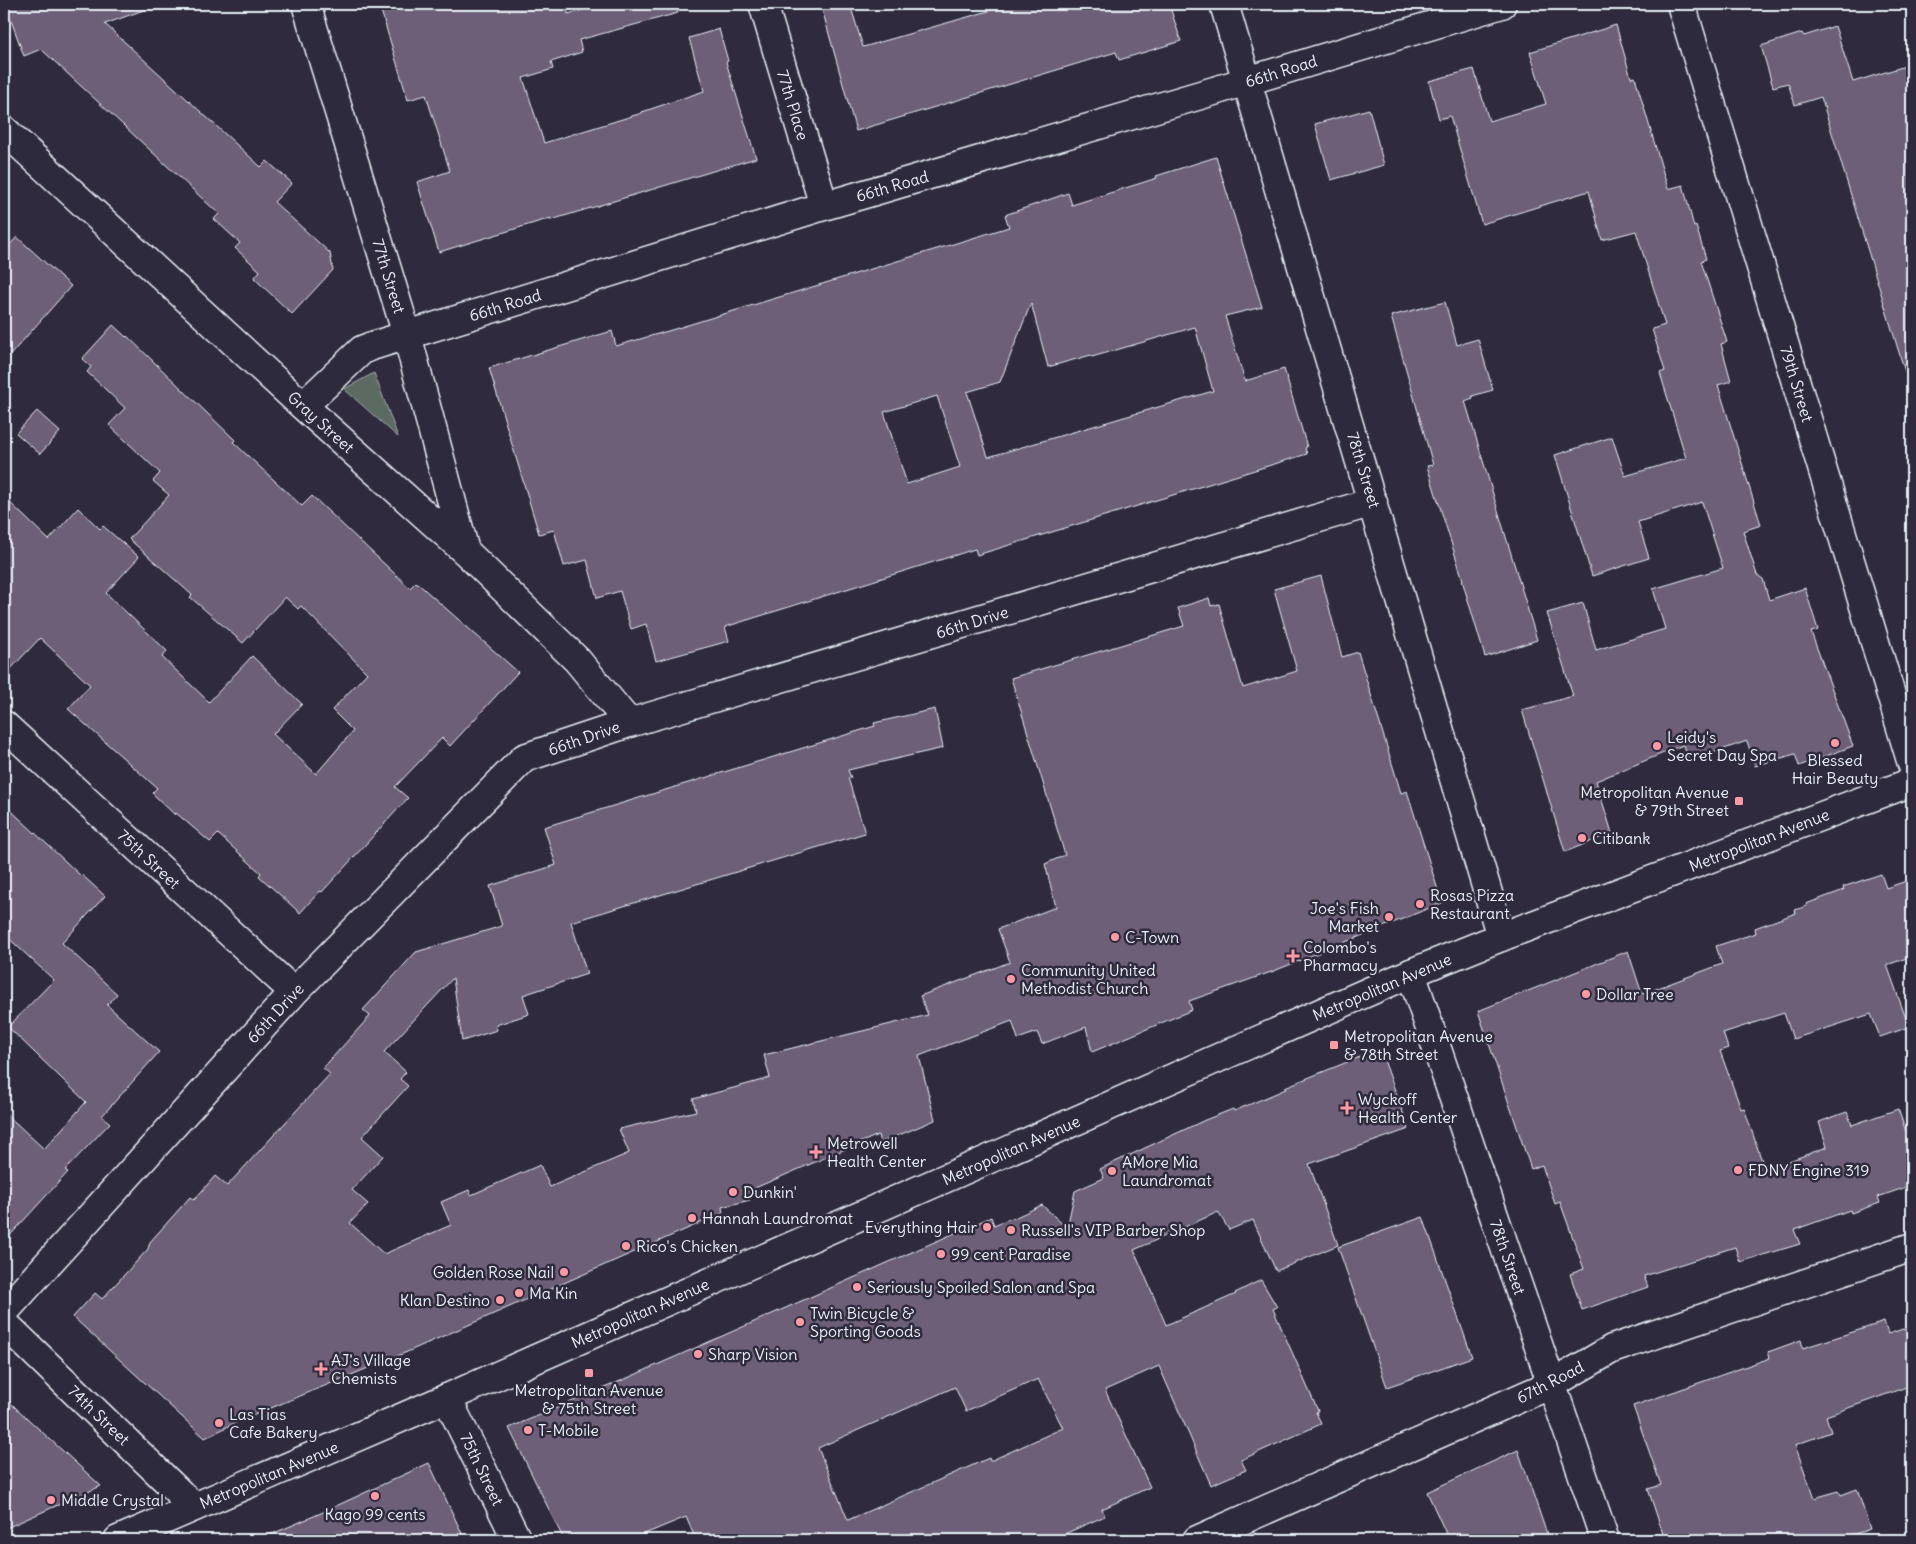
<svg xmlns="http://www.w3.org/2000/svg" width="1916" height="1544" viewBox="0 0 1916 1544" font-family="Delius,sans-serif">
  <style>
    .green { fill: #5b6b62; stroke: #a2aead }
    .building { fill: #6e5e79; stroke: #e8f1f8; fill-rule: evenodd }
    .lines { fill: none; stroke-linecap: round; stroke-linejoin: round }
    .street-casing { stroke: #e8f1f8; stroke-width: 31 }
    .secondary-casing { stroke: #e8f1f8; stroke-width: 31 }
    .street { stroke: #2f2a3d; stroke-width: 28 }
    .secondary { stroke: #2f2a3d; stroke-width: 28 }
    .poi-dot { fill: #ff9aa2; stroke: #2f2a3d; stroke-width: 2 }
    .labels { text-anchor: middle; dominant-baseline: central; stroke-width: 5; stroke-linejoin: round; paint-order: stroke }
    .street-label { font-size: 16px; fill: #e8f1f8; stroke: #2f2a3d }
    .poi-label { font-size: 16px; fill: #e8f1f8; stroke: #2f2a3d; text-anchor: start }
  </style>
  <rect width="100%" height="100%" fill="#2f2a3d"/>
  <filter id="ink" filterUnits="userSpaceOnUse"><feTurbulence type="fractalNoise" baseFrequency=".02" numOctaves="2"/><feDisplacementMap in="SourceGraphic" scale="10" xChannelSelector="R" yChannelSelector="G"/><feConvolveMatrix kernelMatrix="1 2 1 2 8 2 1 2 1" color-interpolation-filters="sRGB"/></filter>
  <g filter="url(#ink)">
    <!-- green -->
    <path class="green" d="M374 373 398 437 344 389Z"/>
    <!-- building -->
    <path class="building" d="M5 4H148L149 8 105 24 261 167 267 161 292 183 274 202 330 253 333 270 292 314 254 278 260 271 235 248 240 243 214 219 219 214 41 49 24 56Z
      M379 4H567L568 14 604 4H676L678 13 579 40 582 52 551 62 553 69 523 78 544 143 642 113V112L704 91 689 38 719 29 728 61 726 62 756 158 551 220V218L439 252 417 182 450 171 426 95 408 100Z
      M839 4H850L863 47 1013 4H1169L1181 41 1119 60 1116 52 856 131 822 9Z
      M1616 25 1631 78 1635 77 1668 189 1683 185 1694 227 1696 226 1706 259 1701 261 1727 342 1721 344 1731 381 1718 385 1761 525 1743 531 1757 575 1763 579 1769 600 1805 588 1818 630 1811 632 1853 746 1799 766 1795 754 1755 766 1747 741 1690 761 1683 745 1596 781 1612 833 1565 852 1522 710 1573 696 1547 613 1583 603 1596 650 1665 629 1653 589 1723 568 1702 502 1638 522 1649 558 1592 576 1555 455 1612 437 1625 476 1686 458 1660 373 1665 371 1652 329 1665 325 1636 231 1602 240 1589 191 1482 224 1450 116 1439 119 1429 81 1474 69 1489 121 1546 104 1530 52Z
      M1835 26 1853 82 1912 64V371L1905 372 1821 97 1795 105 1788 83 1773 87 1761 46 1802 33 1804 36Z
      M1369 109 1384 165 1331 180 1315 124Z
      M1216 157 1262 307 1225 316 1245 381 1284 369 1307 447 1305 448 1307 454 977 555 975 549 725 627 729 641 656 661 646 624 631 629 620 591 597 598 587 560 564 566 554 530 539 534 489 368 612 331 616 346 668 331 1009 227 1005 215 1068 193 1072 205 1157 178 1156 176ZM1031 303 1048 367 1091 355 1092 357 1195 327 1213 391 988 457 967 392 1000 382ZM937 396 960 467 907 484 884 412Z
      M17 237 71 286 4 362V251Z
      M1445 302 1457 345 1478 339 1493 390 1472 396 1473 398 1465 401 1537 640 1485 657 1462 580H1463L1427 466 1433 465 1391 316Z
      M113 325 126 337 127 336 235 440 233 442 302 506 312 496 410 588 416 582 518 672 450 746 442 738 395 787 408 798 322 892 320 891 300 913 259 876 261 873 218 834 210 842 176 813 175 815 152 793 157 788 68 709 90 685 40 638 4 676V497L49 540 78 508 100 529 103 526 139 557 106 593 167 651 162 657 209 702 252 656 302 704 273 734 316 774 353 731 332 710 367 673 301 606 298 609 285 597 243 643 190 597 192 595 129 539 169 495 153 481 160 473 109 425 125 408 87 372 91 367 82 359Z
      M37 411 60 432 40 454 16 433Z
      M1321 576 1342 657 1358 652 1401 793 1407 791 1442 903 1274 971 1189 1001 1192 1010 1092 1052 1086 1027 1042 1044 1037 1032 1018 1039 1012 1021 919 1056 935 1120 880 1143 878 1135 748 1191 750 1200 722 1207 723 1213 407 1352 237 1422 205 1438 73 1317 95 1293 102 1299 148 1249 150 1242 190 1197 194 1200 215 1176 227 1186 330 1074 323 1068 370 1016 363 1010 416 952 502 926 490 886 556 865 544 827 875 726 874 723 935 709 943 748 848 770 851 778H848L865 833 571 922 587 974 523 995 529 1014 496 1025 497 1030 462 1041 453 978 384 1052 406 1072 400 1079 408 1086 362 1137 383 1156 352 1190 368 1204 350 1223 384 1254 451 1225 441 1202 469 1190 471 1195 540 1165 550 1187 629 1153 619 1129 696 1111 693 1099 770 1078 764 1055 928 1015 920 996 1010 962 998 929 1056 907 1045 864 1065 855 1011 678 1184 626 1178 608 1209 598 1211 606 1219 604 1243 688 1297 671 1274 589Z
      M4 804 81 876 82 875 105 896 62 943 117 994 107 1005 159 1052 102 1116 110 1123 65 1170 68 1172 4 1242V1112L44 1149 86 1102 8 1027 54 980 4 934Z
      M1881 874 1886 888 1912 879V956L1887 965 1909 1027 1880 1037 1871 1014 1793 1039 1784 1013 1723 1033 1728 1048 1720 1051 1741 1109 1744 1108 1765 1170 1827 1147 1819 1122 1847 1112 1852 1125 1898 1109 1912 1148V1185L1878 1197 1880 1203 1851 1213 1850 1210 1794 1230 1800 1244 1740 1262 1735 1247 1644 1276 1648 1287 1582 1310 1570 1274 1584 1269 1560 1202 1555 1204 1542 1165 1531 1169 1478 1011 1628 951 1642 994 1722 964 1716 946 1756 933 1755 928 1796 913 1795 910 1807 906 1806 904 1844 890 1843 887Z
      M1380 1049 1409 1129 1309 1164 1338 1245 1276 1271 1253 1220 1229 1230 1218 1212 1134 1250 1166 1325 1236 1294 1235 1293 1261 1280 1277 1307 1273 1309 1318 1411 1316 1412 1321 1424 1241 1460 1246 1470 1211 1485 1159 1366 1105 1390 1150 1487 1102 1509 1105 1516 1051 1540H696L686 1517 630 1540H564L509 1428 623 1380 991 1217 994 1225 1011 1218 1012 1219 1042 1205 1067 1228 1075 1191 1104 1178 1100 1169 1205 1120 1233 1109 1234 1111 1286 1089 1285 1087ZM1038 1379 1063 1428 990 1461 989 1458 848 1520 818 1448 955 1387 966 1411Z
      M1423 1217 1472 1357 1387 1387 1338 1247Z
      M1884 1322 1888 1334 1912 1326V1385L1826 1416 1831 1432 1795 1445 1814 1498 1839 1491 1841 1495 1857 1489 1870 1529 1837 1540H1665L1648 1489 1661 1485 1633 1406 1770 1358 1768 1352 1801 1340 1803 1348Z
      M4 1397 101 1486 4 1529Z
      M1518 1450 1549 1540H1449L1427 1492Z
      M429 1463 465 1540H258L321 1513Z"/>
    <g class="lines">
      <!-- street casing -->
      <g class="street-casing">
        <path id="street" d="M306 4 407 335 465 551
          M763 4 824 206
          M1224 4 1501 937
          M1681 4 1912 764
          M4 130 303 406 465 551 577 660 629 723
          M303 406 362 350 372 346 824 206 1214 91 1502 4
          M4 725 294 992
          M1411 973 1605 1540
          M4 1312 294 992 524 758 629 723 1373 502
          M4 1323 194 1507
          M447 1398 517 1540
          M1197 1540 1552 1384 1612 1349 1912 1247"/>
      </g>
      <!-- secondary casing -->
      <g class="secondary-casing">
        <path id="secondary" d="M118 1540 447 1398 1411 973 1501 937 1912 782"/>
      </g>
      <!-- street -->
      <use href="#street" class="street"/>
      <!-- secondary -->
      <use href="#secondary" class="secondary"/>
    </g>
  </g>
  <!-- markers -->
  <g class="poi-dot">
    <circle cx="1835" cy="743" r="5"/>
    <circle cx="1657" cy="746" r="5"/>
    <rect x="1734" y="796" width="10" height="10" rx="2.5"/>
    <circle cx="1582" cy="838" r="5"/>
    <circle cx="1420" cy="904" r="5"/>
    <circle cx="1389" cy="917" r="5"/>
    <circle cx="1115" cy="937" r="5"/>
    <path d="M1290.5 948.5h5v5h5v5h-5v5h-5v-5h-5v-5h5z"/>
    <circle cx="1011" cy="979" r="5"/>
    <circle cx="1586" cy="994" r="5"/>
    <rect x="1329" y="1040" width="10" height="10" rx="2.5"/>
    <path d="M1344.5 1100.5h5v5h5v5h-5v5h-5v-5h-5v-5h5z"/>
    <path d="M813.5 1144.5h5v5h5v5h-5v5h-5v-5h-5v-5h5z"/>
    <circle cx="1738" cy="1170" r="5"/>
    <circle cx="1112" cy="1171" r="5"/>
    <circle cx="733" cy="1192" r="5"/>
    <circle cx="692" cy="1218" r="5"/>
    <circle cx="987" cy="1227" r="5"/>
    <circle cx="1011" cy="1230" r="5"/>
    <circle cx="626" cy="1246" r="5"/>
    <circle cx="941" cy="1254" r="5"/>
    <circle cx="564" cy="1272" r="5"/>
    <circle cx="857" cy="1287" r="5"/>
    <circle cx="519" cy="1293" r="5"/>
    <circle cx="500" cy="1300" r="5"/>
    <circle cx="800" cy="1322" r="5"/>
    <circle cx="698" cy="1354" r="5"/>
    <path d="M318.5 1361.5h5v5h5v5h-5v5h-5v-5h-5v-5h5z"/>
    <rect x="584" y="1368" width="10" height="10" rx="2.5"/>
    <circle cx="219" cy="1423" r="5"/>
    <circle cx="528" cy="1430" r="5"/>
    <circle cx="375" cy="1496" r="5"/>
    <circle cx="51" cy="1500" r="5"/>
  </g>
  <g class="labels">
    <!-- street labels -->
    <g class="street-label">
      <text transform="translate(1281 71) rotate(-17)">66th Road</text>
      <text transform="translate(793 105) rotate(73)">77th Place</text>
      <text transform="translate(892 186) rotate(-16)">66th Road</text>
      <text transform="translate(389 276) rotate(73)">77th Street</text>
      <text transform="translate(505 305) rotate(-17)">66th Road</text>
      <text transform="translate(1797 384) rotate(73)">79th Street</text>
      <text transform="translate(321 422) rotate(42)">Gray Street</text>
      <text transform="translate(1364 470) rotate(73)">78th Street</text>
      <text transform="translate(972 622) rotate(-17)">66th Drive</text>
      <text transform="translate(584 738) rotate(-19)">66th Drive</text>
      <text transform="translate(1759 840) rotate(-21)">Metropolitan Avenue</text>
      <text transform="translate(149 859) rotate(43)">75th Street</text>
      <text transform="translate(1382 987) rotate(-23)">Metropolitan Avenue</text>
      <text transform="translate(275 1013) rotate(-47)">66th Drive</text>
      <text transform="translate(1011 1150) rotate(-24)">Metropolitan Avenue</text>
      <text transform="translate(1508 1257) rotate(71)">78th Street</text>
      <text transform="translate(640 1313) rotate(-24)">Metropolitan Avenue</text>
      <text transform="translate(1550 1382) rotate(-27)">67th Road</text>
      <text transform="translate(99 1415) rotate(44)">74th Street</text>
      <text transform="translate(482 1469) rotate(64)">75th Street</text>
      <text transform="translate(269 1475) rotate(-23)">Metropolitan Avenue</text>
    </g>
    <!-- poi labels -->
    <g class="poi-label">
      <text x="1667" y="737">Leidy's<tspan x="1667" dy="18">Secret Day Spa</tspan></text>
      <text x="1835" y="760" text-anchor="middle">Blessed<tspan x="1835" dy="18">Hair Beauty</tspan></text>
      <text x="1729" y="792" text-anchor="end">Metropolitan Avenue<tspan x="1729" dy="18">&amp; 79th Street</tspan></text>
      <text x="1592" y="838">Citibank</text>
      <text x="1430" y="895">Rosas Pizza<tspan x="1430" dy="18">Restaurant</tspan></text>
      <text x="1379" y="908" text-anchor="end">Joe's Fish<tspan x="1379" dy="18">Market</tspan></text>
      <text x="1125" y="937">C-Town</text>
      <text x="1303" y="947">Colombo's<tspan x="1303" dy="18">Pharmacy</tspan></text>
      <text x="1021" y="970">Community United<tspan x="1021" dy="18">Methodist Church</tspan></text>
      <text x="1596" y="994">Dollar Tree</text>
      <text x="1344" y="1036">Metropolitan Avenue<tspan x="1344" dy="18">&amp; 78th Street</tspan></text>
      <text x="1358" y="1099">Wyckoff<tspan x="1358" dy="18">Health Center</tspan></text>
      <text x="827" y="1143">Metrowell<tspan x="827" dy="18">Health Center</tspan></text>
      <text x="1122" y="1162">AMore Mia<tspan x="1122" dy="18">Laundromat</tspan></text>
      <text x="1748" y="1170">FDNY Engine 319</text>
      <text x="743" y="1192">Dunkin'</text>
      <text x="702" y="1218">Hannah Laundromat</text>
      <text x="977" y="1227" text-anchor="end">Everything Hair</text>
      <text x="1021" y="1230">Russell's VIP Barber Shop</text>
      <text x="636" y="1246">Rico's Chicken</text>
      <text x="951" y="1254">99 cent Paradise</text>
      <text x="554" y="1272" text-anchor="end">Golden Rose Nail</text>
      <text x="867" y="1287">Seriously Spoiled Salon and Spa</text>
      <text x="529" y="1293">Ma Kin</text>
      <text x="490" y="1300" text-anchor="end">Klan Destino</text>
      <text x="810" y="1313">Twin Bicycle &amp;<tspan x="810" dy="18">Sporting Goods</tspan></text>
      <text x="708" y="1354">Sharp Vision</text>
      <text x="331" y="1360">AJ's Village<tspan x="331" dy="18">Chemists</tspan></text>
      <text x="589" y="1390" text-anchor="middle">Metropolitan Avenue<tspan x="589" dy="18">&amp; 75th Street</tspan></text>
      <text x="229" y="1414">Las Tias<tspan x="229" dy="18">Cafe Bakery</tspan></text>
      <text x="538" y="1430">T-Mobile</text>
      <text x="61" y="1500">Middle Crystal</text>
      <text x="375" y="1514" text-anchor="middle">Kago 99 cents</text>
    </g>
  </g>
  <!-- margin -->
  <rect width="1916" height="1544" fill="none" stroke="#2f2a3d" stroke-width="20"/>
  <rect x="10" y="10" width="1896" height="1524" fill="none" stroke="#e8f1f8" stroke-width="2" filter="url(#ink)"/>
</svg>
